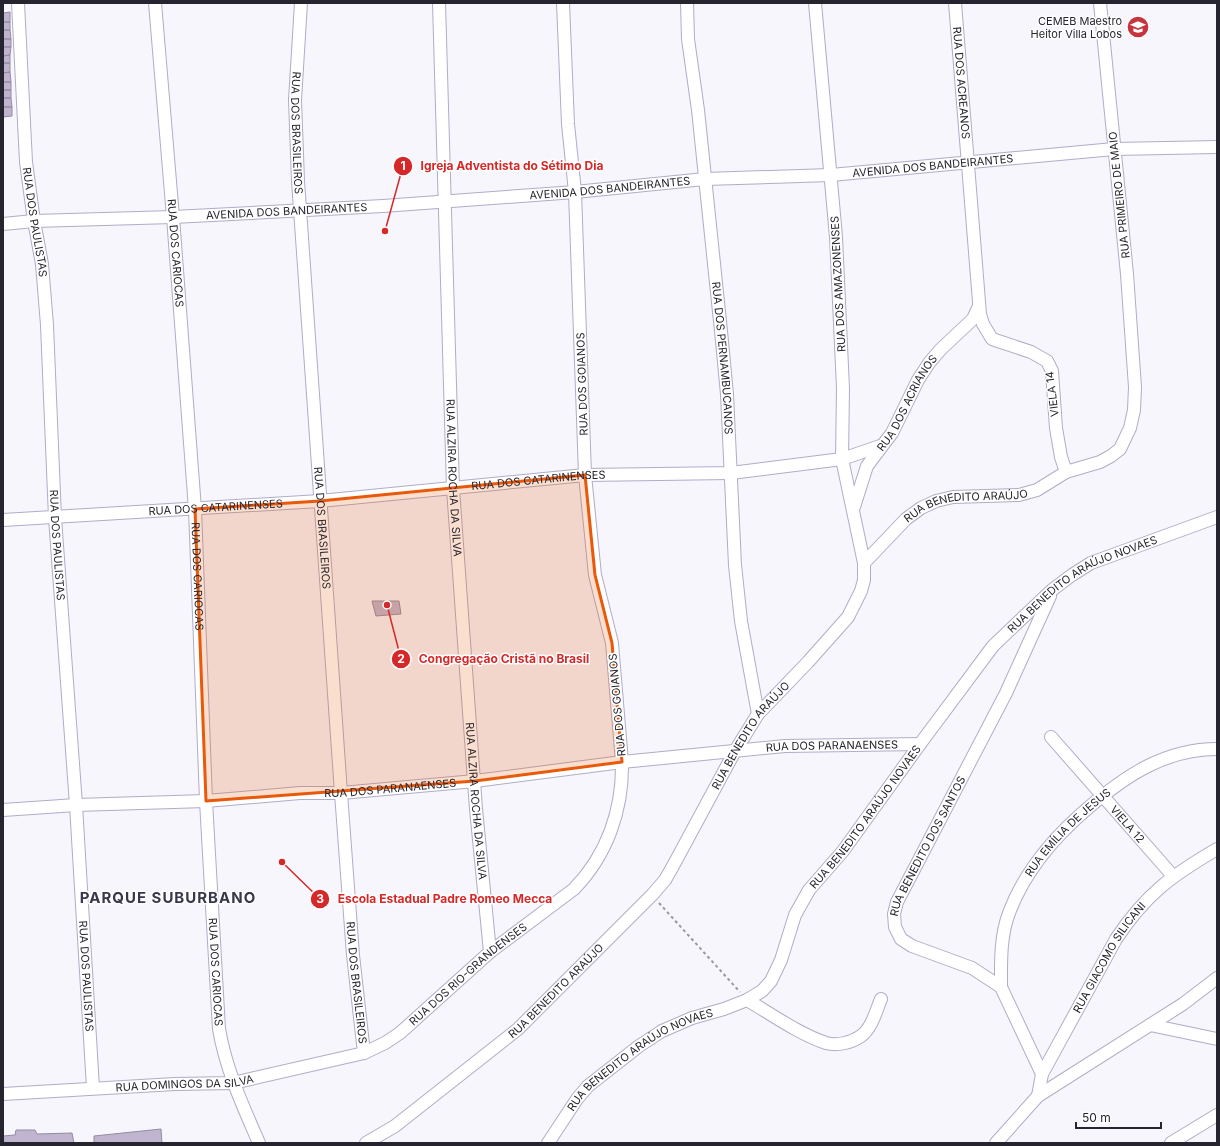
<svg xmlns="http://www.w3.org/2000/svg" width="1220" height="1146" viewBox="0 0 1220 1146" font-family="Inter,sans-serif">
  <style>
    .building { fill: #c0b5ce; stroke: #968aa3 }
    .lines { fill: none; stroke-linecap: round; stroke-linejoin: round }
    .minor-casing { stroke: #afadc8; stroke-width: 14 }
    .path { stroke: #98989f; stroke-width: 2; stroke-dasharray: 3 3; stroke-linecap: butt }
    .minor { stroke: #fff; stroke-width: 12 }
    .marked { fill: #e8590c; fill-opacity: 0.2; stroke: #e8590c; stroke-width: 3; stroke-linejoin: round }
    .labels { text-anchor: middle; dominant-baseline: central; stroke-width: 3; stroke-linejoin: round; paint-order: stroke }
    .poi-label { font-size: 11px; fill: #26252f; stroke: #fff; text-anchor: end }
    .street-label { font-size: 11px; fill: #26252f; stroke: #fff }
    .district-label { font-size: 15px; font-weight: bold; letter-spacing: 1px; fill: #38374c; stroke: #fff }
    .leader { fill: none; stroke: #d62828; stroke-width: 1.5 }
    .callout-dot { fill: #d62828; stroke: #fff; stroke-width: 1.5 }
    .mark-label { font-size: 12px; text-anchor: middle; font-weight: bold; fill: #fff }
    .callout-label { font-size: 12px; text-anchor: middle; font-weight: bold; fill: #d62828; stroke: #fff; stroke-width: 3; stroke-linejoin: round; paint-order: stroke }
  </style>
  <rect width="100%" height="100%" fill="#f6f6fc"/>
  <!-- building -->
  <path class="building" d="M10 12V22H3V13Z
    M3 22H10V30H3Z
    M3 30H10L11 39H3Z
    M3 39H11V47H3Z
    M3 47H11L10 55 3 56Z
    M10 55V63H3V56Z
    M3 63H10V72L3 73Z
    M10 72 11 82H3V73Z
    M3 82H11V90H3Z
    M3 90H11V98H3Z
    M3 98H11L12 107H3Z
    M3 107H12V116L3 117Z
    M372 601H399L401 614 376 616Z
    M161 1129 162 1143H94V1136Z
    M16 1130H35L37 1134 72 1133 74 1143H3V1136L15 1135Z"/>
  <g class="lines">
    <!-- minor casing -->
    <g class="minor-casing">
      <g id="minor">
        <path id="s1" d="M18 3 26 162 34 221 42 264 47 325 55 518 76 805 93 1088"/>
        <path id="s2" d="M155 3 173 217 195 509 206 801 219 1029C226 1070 243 1106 259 1143"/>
        <path id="s3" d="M301 3 295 100 298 181 341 793 353 955 364 1053"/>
        <path id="s4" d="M439 3 453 489 476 809 490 952"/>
        <path id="s5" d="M687 3 688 39 698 110 721 331 727 394 735 565 741 621 758 714"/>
        <path id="s6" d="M955 3 980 314 983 324 992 339 1031 352 1047 361 1052 371 1056 428 1061 457 1066 472"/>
        <path id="s7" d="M3 224 34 221 173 217 383 206 575 192 705 179 831 175 1114 149 1217 147"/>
        <path id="s8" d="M854 507 867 466 892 433 918 380 929 363 941 349 973 319 979 306"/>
        <path id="s9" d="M3 520 320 501 585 475 731 473 842 459 880 446"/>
        <path id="s10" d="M864 563 906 519 921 508 936 501 953 497 1019 495 1037 490 1066 472 1100 462 1111 456 1120 449 1130 428 1134 410 1135 387 1127 274 1100 3"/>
        <path id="s11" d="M1051 737 1173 876"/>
        <path id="s12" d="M3 810 76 805 206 801 300 793H341L475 781 622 762 785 746 920 744"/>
        <path id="s13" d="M1001 987C1001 962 1000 937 1009 913 1025 870 1054 837 1088 808 1126 775 1166 749 1217 749"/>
        <path d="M747 1000C771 1014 799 1034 826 1043 837 1046 851 1043 861 1036 872 1028 876 1011 881 999"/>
        <path d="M1150 1025 1217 1039"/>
        <path id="s14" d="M1042 1074 1001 987 972 968 912 946 901 939 895 927 894 914 897 902 1006 693 1050 596"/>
        <path id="s15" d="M3 1094 175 1084 233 1083 364 1053 385 1043 400 1033 490 952 574 889C607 855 623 810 622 762L612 643 595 575 585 475 575 192 568 124 563 3"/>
        <path id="s16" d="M1038 1096 1042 1074 1116 939C1146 894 1171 876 1217 849"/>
        <path id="s17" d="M366 1143 395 1126 518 1029 652 895 665 880 673 866 735 751 758 714 808 662 848 617 861 591 864 580V563L842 459 843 388 836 237 815 3"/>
        <path id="s18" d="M548 1143 577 1099 588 1086 639 1046 662 1031 692 1018 724 1009 747 1000 762 991 771 981 781 960 795 915 809 890 843 851 920 744 993 646 1014 626 1052 590 1072 575 1091 563 1217 517"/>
        <path d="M996 1143 1038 1096 1183 1004 1217 978"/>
        <path d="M1171 1143 1217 1115"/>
      </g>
    </g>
    <!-- path -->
    <path class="path" d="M659 903 740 992"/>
    <!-- minor -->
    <use href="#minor" class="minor"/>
  </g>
  <!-- marked area -->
  <path class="marked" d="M585 475 595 575 612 643 622 762 475 781 206 801 195 509 320 501Z"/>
  <!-- icons -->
  <defs>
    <g id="school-disc" transform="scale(1.15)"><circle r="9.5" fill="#c5353f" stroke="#fff"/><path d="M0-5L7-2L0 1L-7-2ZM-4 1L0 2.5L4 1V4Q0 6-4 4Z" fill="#fff"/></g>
  </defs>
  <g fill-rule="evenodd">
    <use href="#school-disc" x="1138" y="27"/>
  </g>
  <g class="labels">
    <!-- poi labels -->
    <g class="poi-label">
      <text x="1122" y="21">CEMEB Maestro<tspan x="1122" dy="13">Heitor Villa Lobos</tspan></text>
    </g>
    <!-- street labels -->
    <g class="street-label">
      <text stroke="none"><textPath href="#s6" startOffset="80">RUA DOS ACREANOS</textPath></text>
      <text stroke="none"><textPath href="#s3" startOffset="130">RUA DOS BRASILEIROS</textPath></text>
      <text stroke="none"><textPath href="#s7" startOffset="932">AVENIDA DOS BANDEIRANTES</textPath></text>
      <text stroke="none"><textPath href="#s7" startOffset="608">AVENIDA DOS BANDEIRANTES</textPath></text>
      <text transform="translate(1119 195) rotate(-96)">RUA PRIMEIRO DE MAIO</text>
      <text stroke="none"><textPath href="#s7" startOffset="284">AVENIDA DOS BANDEIRANTES</textPath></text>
      <text stroke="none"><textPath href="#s1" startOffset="220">RUA DOS PAULISTAS</textPath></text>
      <text stroke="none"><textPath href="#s2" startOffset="251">RUA DOS CARIOCAS</textPath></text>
      <text transform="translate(838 284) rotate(-93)">RUA DOS AMAZONENSES</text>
      <text stroke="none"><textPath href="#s5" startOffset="357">RUA DOS PERNAMBUCANOS</textPath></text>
      <text transform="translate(582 384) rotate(-92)">RUA DOS GOIANOS</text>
      <text transform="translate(1052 394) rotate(-97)">VIELA 14</text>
      <text stroke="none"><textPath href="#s8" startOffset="118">RUA DOS ACRIANOS</textPath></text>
      <text stroke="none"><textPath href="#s4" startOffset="475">RUA ALZIRA ROCHA DA SILVA</textPath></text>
      <text stroke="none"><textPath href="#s9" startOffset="537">RUA DOS CATARINENSES</textPath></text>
      <text stroke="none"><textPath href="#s9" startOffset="213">RUA DOS CATARINENSES</textPath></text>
      <text stroke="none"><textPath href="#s10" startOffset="124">RUA BENEDITO ARAÚJO</textPath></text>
      <text stroke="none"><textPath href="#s3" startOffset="526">RUA DOS BRASILEIROS</textPath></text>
      <text stroke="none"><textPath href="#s1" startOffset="544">RUA DOS PAULISTAS</textPath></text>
      <text stroke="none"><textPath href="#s2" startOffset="575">RUA DOS CARIOCAS</textPath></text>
      <text stroke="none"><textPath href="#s18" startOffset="799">RUA BENEDITO ARAÚJO NOVAES</textPath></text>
      <text transform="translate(617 705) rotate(-95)">RUA DOS GOIANOS</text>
      <text stroke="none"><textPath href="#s17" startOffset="568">RUA BENEDITO ARAÚJO</textPath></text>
      <text stroke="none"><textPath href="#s12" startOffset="832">RUA DOS PARANAENSES</textPath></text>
      <text stroke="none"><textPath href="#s12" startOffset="388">RUA DOS PARANAENSES</textPath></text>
      <text stroke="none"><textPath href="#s4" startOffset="799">RUA ALZIRA ROCHA DA SILVA</textPath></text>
      <text stroke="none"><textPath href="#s18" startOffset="475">RUA BENEDITO ARAÚJO NOVAES</textPath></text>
      <text stroke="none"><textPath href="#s11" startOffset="116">VIELA 12</textPath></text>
      <text stroke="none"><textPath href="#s13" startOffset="176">RUA EMÍLIA DE JESUS</textPath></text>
      <text stroke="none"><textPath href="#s14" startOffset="310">RUA BENEDITO DOS SANTOS</textPath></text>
      <text stroke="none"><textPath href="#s16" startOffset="157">RUA GIACOMO SILICANI</textPath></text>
      <text stroke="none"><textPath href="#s2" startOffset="971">RUA DOS CARIOCAS</textPath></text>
      <text stroke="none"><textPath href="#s15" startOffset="496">RUA DOS RIO-GRANDENSES</textPath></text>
      <text stroke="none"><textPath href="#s1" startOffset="976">RUA DOS PAULISTAS</textPath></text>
      <text stroke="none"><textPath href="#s3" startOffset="982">RUA DOS BRASILEIROS</textPath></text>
      <text stroke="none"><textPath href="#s17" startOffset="244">RUA BENEDITO ARAÚJO</textPath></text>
      <text stroke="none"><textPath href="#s18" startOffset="128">RUA BENEDITO ARAÚJO NOVAES</textPath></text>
      <text stroke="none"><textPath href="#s15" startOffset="182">RUA DOMINGOS DA SILVA</textPath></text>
    </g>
    <!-- district labels -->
    <g class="district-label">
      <text x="168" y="897">PARQUE SUBURBANO</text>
    </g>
  </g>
  <!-- callouts -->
  <path class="leader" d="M385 231L403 166M387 605L401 659M282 862L320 899"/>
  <g class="callout-dot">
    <circle cx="385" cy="231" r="4"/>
    <circle cx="387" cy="605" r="4"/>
    <circle cx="282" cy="862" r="4"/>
    <circle cx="403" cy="166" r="10"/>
    <circle cx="401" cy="659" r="10"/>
    <circle cx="320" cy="899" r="10"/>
  </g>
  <g class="mark-label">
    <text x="403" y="170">1</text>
    <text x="401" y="663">2</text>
    <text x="320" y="903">3</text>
  </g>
  <g class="callout-label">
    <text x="512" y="170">Igreja Adventista do Sétimo Dia</text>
    <text x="504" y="663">Congregação Cristã no Brasil</text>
    <text x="445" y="903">Escola Estadual Padre Romeo Mecca</text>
  </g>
  <!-- border -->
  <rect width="1220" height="1146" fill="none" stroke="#26252f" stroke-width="8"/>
  <!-- scale -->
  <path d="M1076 1122v6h85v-6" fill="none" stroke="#26252f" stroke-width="2"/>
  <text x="1082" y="1122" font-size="12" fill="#26252f" stroke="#ffffff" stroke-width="3" paint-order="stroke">50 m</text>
</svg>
